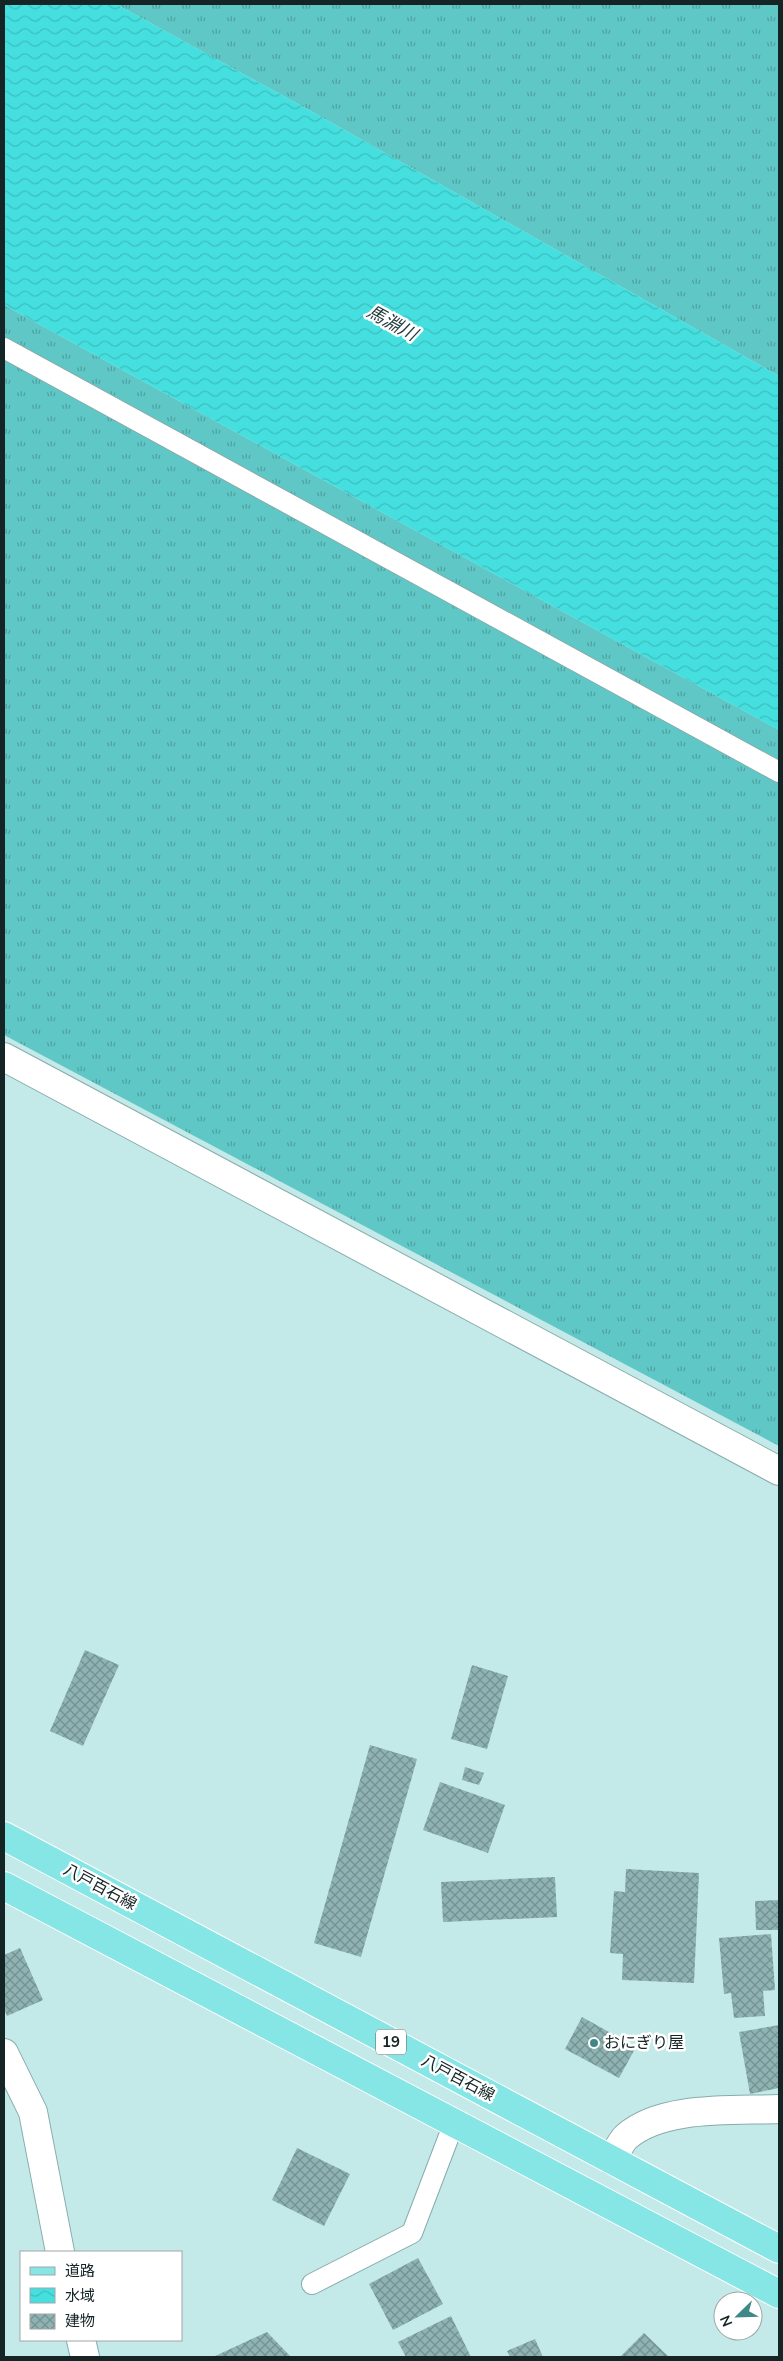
<svg xmlns="http://www.w3.org/2000/svg" width="783" height="2361" viewBox="0 0 783 2361" font-family="'Nunito Sans','Noto Sans JP',sans-serif">
  <style>
    .grass { fill: url(#grass-tufts) }
    .water { fill: url(#water-waves) }
    .building { fill: url(#building-cross-hatch) }
    .lines { fill: none; stroke-linecap: round; stroke-linejoin: round }
    .service-casing { stroke: #87acab; stroke-width: 22 }
    .minor-casing { stroke: #87acab; stroke-width: 30 }
    .tertiary-casing { stroke: #87acab; stroke-width: 30 }
    .primary-casing { stroke: #fff; stroke-width: 30 }
    .service { stroke: #fff; stroke-width: 20 }
    .minor { stroke: #fff; stroke-width: 28 }
    .tertiary { stroke: #fff; stroke-width: 28 }
    .primary { stroke: #86e5e5; stroke-width: 28 }
    .poi-dot { fill: #408887; stroke: #fff; stroke-width: 2 }
    .labels { text-anchor: middle; dominant-baseline: central; stroke-width: 5; stroke-linejoin: round; paint-order: stroke }
    .shield { fill: #fff; stroke: #5b6666; stroke-width: 1 }
    .shield-label { font-size: 15px; font-weight: bold; fill: #152424 }
    .street-label { font-size: 16px; fill: #152424; stroke: #fff }
    .poi-label { font-size: 16px; fill: #152424; stroke: #fff; text-anchor: start }
    .water-label { font-size: 18px; font-style: italic; fill: #1f3838; stroke: #fff }
  </style>
  <defs>
    <pattern id="grass-tufts" width="24" height="20" patternUnits="userSpaceOnUse" patternTransform="scale(1.25)"><rect width="24" height="20" fill="#5fc8c7"/><path d="M3 7l-1-3M5 7V3M7 7l1-3M15 17l-1-3M17 17v-4M19 17l1-3" fill="none" stroke="#4da2a1"/></pattern>
    <pattern id="water-waves" width="16" height="10" patternUnits="userSpaceOnUse" patternTransform="scale(1.25)"><rect width="16" height="10" fill="#45dfdf"/><path d="M0 5q4-4 8 0t8 0" fill="none" stroke="#3cbfbf"/></pattern>
    <pattern id="building-cross-hatch" width="8" height="8" patternUnits="userSpaceOnUse" patternTransform="scale(1.25)"><rect width="8" height="8" fill="#8eb3b2"/><path d="M0 0l8 8M0 8l8-8" fill="none" stroke="#739191"/></pattern>
  </defs>
  <rect width="100%" height="100%" fill="#c3e9e8"/>
  <!-- grass -->
  <path class="grass" d="M116 4H779V376L318 115Z
    M4 305 779 730V1446L4 1035Z"/>
  <!-- water -->
  <path class="water" d="M4 4H116L318 115 779 376V730L4 305Z"/>
  <!-- building -->
  <path class="building" d="M85 1650 119 1665 83 1746 50 1731Z
    M472 1665 508 1676 487 1749 451 1739Z
    M370 1745 417 1759 361 1957 314 1943Z
    M465 1767 484 1773 479 1785 462 1780Z
    M440 1782 505 1805 488 1853 423 1830Z
    M626 1869 699 1873 694 1983 622 1980 623 1954 610 1953 614 1891 625 1892Z
    M555 1877 557 1917 443 1922 441 1882Z
    M779 1900V1930H756L755 1901Z
    M771 1934 775 1990 763 1991 765 2016 734 2018 731 1993 724 1994 719 1938Z
    M20 1948 43 2000 7 2016 4 2009V1955Z
    M582 2017 636 2047 619 2078 565 2049Z
    M779 2025V2088L750 2094 739 2032Z
    M297 2148 350 2174 324 2226 272 2200Z
    M418 2258 443 2304 393 2330 369 2284Z
    M451 2316 471 2357H406L398 2342Z
    M267 2332 291 2357H213Z
    M644 2333 669 2357H620Z
    M535 2339 543 2357H510L507 2351Z"/>
  <g class="lines">
    <!-- service casing -->
    <g class="service-casing">
      <path id="service" d="M4 348 779 772
        M312 2284 412 2233 454 2123"/>
    </g>
    <!-- minor casing -->
    <g class="minor-casing">
      <path id="minor" d="M4 1057 779 1471
        M612 2160C616 2153 620 2143 626 2137 662 2105 734 2111 779 2109"/>
    </g>
    <!-- tertiary casing -->
    <g class="tertiary-casing">
      <path id="tertiary" d="M4 2053 33 2112 60 2252
        M81 2340 85 2357"/>
    </g>
    <!-- primary casing -->
    <g class="primary-casing">
      <path id="primary" d="M4 1836 779 2249
        M4 1886 779 2294"/>
    </g>
    <!-- service -->
    <use href="#service" class="service"/>
    <!-- minor -->
    <use href="#minor" class="minor"/>
    <!-- tertiary -->
    <use href="#tertiary" class="tertiary"/>
    <!-- primary -->
    <use href="#primary" class="primary"/>
  </g>
  <!-- markers -->
  <circle class="poi-dot" cx="594" cy="2043" r="5"/>
  <g class="labels">
    <!-- shield labels -->
    <rect class="shield" x="376" y="2029.5" width="30" height="25" rx="4"/>
    <g class="shield-label">
      <text x="391" y="2042">19</text>
    </g>
    <!-- street labels -->
    <g class="street-label">
      <text transform="translate(100 1887) rotate(28)">八戸百石線</text>
      <text transform="translate(458 2078) rotate(28)">八戸百石線</text>
    </g>
    <!-- poi labels -->
    <g class="poi-label">
      <text x="604" y="2043">おにぎり屋</text>
    </g>
    <!-- water labels -->
    <g class="water-label">
      <text transform="translate(392 323) rotate(29)">馬淵川</text>
    </g>
  </g>
  <!-- border -->
  <rect width="783" height="2361" fill="none" stroke="#152424" stroke-width="10"/>
  <!-- legend -->
  <rect x="20" y="2251" width="162" height="90" fill="#ffffff" stroke="#a1a7a7"/>
  <rect x="30" y="2267" width="25" height="8" fill="#86e5e5" stroke="#a1a7a7"/>
  <text x="65" y="2276" font-size="15" fill="#152424">道路</text>
  <rect x="30" y="2288" width="25" height="15" fill="url(#water-waves)" stroke="#a1a7a7"/>
  <text x="65" y="2301" font-size="15" fill="#152424">水域</text>
  <rect x="30" y="2314" width="25" height="15" fill="url(#building-cross-hatch)" stroke="#a1a7a7"/>
  <text x="65" y="2326" font-size="15" fill="#152424">建物</text>
  <!-- north arrow -->
  <g transform="translate(738 2316) rotate(247)"><circle r="24" fill="#ffffff" stroke="#a1a7a7"/>
  <path d="M0-4L9 19L0 12L-9 19Z" fill="#408887"/>
  <text y="-8" font-size="14" font-weight="bold" text-anchor="middle" fill="#152424">N</text>
  </g>
</svg>
